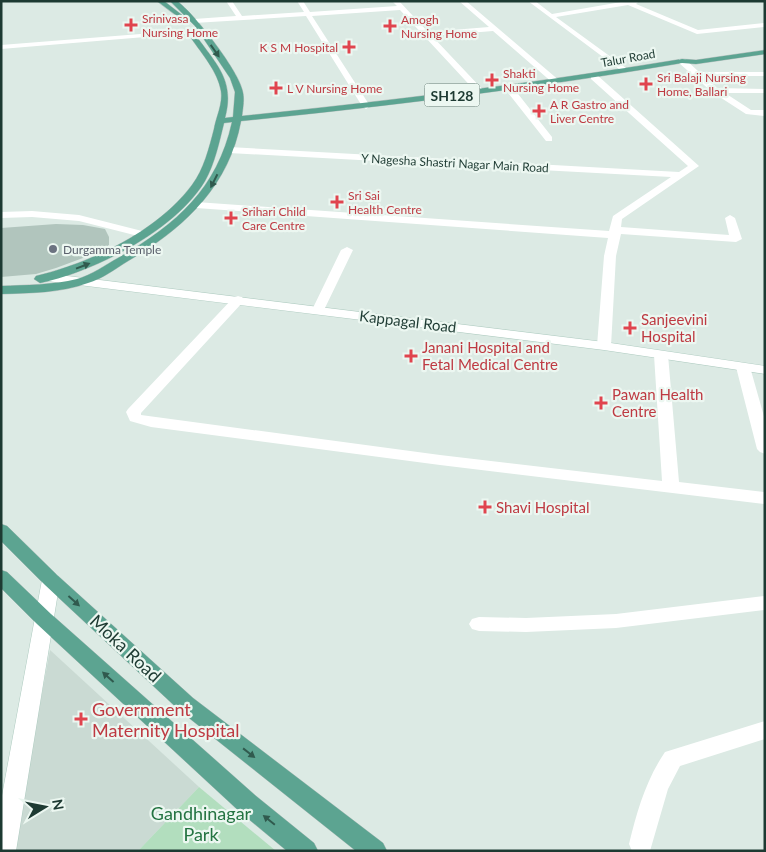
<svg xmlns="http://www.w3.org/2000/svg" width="766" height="852" viewBox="0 0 766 852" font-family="Lato,sans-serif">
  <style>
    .built { fill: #cadad3 }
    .green { fill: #b2debe }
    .building { fill: #b1c5bd }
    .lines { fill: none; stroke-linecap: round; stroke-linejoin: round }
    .secondary-casing { stroke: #aecbc0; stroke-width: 1 }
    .primary-casing { stroke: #bbc4c2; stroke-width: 1 }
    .street { fill: #fff; fill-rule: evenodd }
    .secondary { fill: #fff; fill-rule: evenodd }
    .primary { fill: #5ca491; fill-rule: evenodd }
    .oneway { fill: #305a4e }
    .health-dot { fill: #e0444e; stroke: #ecf7f1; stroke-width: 2 }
    .worship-dot { fill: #6b7280; stroke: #ecf7f1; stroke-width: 2 }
    .labels { text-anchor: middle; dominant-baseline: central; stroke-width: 4.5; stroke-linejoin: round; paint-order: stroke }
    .far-health-label { font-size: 12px; fill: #be3a42; stroke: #ecf7f1; text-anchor: start }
    .far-street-label { font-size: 12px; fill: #1d3a32; stroke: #ecf7f1 }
    .far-worship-label { font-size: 12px; fill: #5b616d; stroke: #ecf7f1; text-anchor: start }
    .shield { fill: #ecf7f1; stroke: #5b736b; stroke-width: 1 }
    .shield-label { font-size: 14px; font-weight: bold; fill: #1d3a32 }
    .health-label { font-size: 15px; fill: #be3a42; stroke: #ecf7f1; text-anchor: start }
    .street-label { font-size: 15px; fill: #1d3a32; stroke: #ecf7f1 }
    .near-street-label { font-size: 18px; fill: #1d3a32; stroke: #ecf7f1 }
    .near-health-label { font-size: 18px; fill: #be3a42; stroke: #ecf7f1; text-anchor: start }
    .near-park-label { font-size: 18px; fill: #247442; stroke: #ecf7f1 }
  </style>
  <rect width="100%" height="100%" fill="#dceae4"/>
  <!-- built -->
  <path class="built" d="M50 650 199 787 138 851H13Z"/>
  <!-- green -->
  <path class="green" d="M199 787 276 851H138Z"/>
  <!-- building -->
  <path class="building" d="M56 224 83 225 105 229 109 237V245L99 252 56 268 36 274 1 277V228Z"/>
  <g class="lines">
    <!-- secondary casing -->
    <g class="secondary-casing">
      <path id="secondary" d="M51 274 604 342 765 366V374L604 350 47 281 45 278 47 275Z
        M51 573 57 575 60 580 16 851H1V801L42 580 45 575Z"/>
    </g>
    <!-- primary casing -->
    <g class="primary-casing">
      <path id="primary" d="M157 1H164L182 15 177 16Z
        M170 1H177C194 13 237 69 242 89 245 98 243 107 242 116 389 101 536 83 682 59L696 60 765 50V54L696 64 682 63C536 88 389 106 241 121 229 187 183 229 128 261 115 269 102 279 88 283 61 293 30 293 1 294V286C26 285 53 285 77 279 92 275 105 265 118 258 175 225 217 190 232 122L224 123C219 143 215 163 205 181 176 230 94 272 40 283L34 279 36 276C90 263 157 232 192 185 204 169 209 148 214 129 216 117 223 104 221 91 218 72 202 54 191 38L193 37H197C217 65 235 81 225 118L233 117 235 92 230 78 195 26Z
        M1 524 7 526 57 575 193 698 383 843 387 851H356L179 710 45 585 1 541Z
        M1 570 7 572 51 614 256 796 314 843 318 851H287L240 812 37 624 1 588Z"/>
    </g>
    <!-- street -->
    <path class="street" d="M226 1H232L242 16 304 12 297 1H303L310 12 397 6 393 2 399 1 428 32 489 27 459 1H466L561 82 554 84 493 31 432 36 484 91 477 93 400 10 312 16 370 106 366 109 362 106 306 16 194 23 191 21 194 19 236 16Z
      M528 1H535L552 14 627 1H639L636 4 698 30 765 23V27L697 34 628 5 556 17 626 68 627 70 623 72Z
      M191 30 194 32 193 33 1 49V45Z
      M679 59H685L699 72H765V76H704L717 88 765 89V93H725L751 110H765V116L746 114 712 92 679 63Z
      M591 75H597L699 166 622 219 621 227 729 235 725 218 730 215 735 218 742 239 736 242 621 234 616 256 611 346 609 349H599L597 346 604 256 608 238 196 208 191 205 196 202 609 231 613 216 671 177 229 153 224 150 229 147 679 172 688 166 591 79Z
      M505 85H511L552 137V141H546L505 89Z
      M32 211 79 215 146 232 148 234 142 237 79 221 32 217 1 218V212Z
      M347 247 353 250 324 310 322 313H314L312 310 341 250Z
      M238 296 242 297 244 300 242 303 141 413V415L440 455 662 481 654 355 661 351 668 355 679 482 765 492V504L440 465 151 427 130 421 126 412 128 409 234 297Z
      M743 363 750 367 765 420V454L760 452 757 449 736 367Z
      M765 596V610L616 628 526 632 479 631 472 629 469 624 472 619 479 617 526 618 616 614Z
      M765 721V739L680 766 668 789 650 851H632L629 844C637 811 646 780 665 752Z"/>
    <!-- secondary -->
    <use href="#secondary" class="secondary"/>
    <!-- primary -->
    <use href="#primary" class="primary"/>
  </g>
  <!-- one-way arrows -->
  <defs><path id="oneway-solid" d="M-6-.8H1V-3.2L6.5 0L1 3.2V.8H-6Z" transform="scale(1.25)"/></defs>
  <g class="oneway">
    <use href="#oneway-solid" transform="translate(215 51) rotate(55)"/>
    <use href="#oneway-solid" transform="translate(214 181) rotate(117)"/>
    <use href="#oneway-solid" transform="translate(83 266) rotate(-21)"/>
    <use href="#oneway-solid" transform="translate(74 601) rotate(42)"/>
    <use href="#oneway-solid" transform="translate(108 677) rotate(-138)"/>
    <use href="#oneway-solid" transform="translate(249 753) rotate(38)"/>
    <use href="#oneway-solid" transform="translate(269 820) rotate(-141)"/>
  </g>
  <!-- markers -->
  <g class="health-dot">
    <path d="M128.5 17.5h5v5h5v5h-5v5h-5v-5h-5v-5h5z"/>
    <path d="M387.5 18.5h5v5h5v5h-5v5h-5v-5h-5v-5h5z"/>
    <path d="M346.5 39.5h5v5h5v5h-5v5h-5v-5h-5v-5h5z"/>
    <path d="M489.5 72.5h5v5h5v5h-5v5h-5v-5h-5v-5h5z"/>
    <path d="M643.5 76.5h5v5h5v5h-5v5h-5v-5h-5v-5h5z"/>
    <path d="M273.5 80.5h5v5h5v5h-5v5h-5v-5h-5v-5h5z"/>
    <path d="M536.5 103.5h5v5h5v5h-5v5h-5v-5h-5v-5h5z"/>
    <path d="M334.5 194.5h5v5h5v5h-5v5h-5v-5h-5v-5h5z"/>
    <path d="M228.5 210.5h5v5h5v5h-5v5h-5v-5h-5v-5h5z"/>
    <path d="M627.5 320.5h5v5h5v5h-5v5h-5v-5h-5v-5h5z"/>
    <path d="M408.5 348.5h5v5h5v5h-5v5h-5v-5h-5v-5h5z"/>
    <path d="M598.5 395.5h5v5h5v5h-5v5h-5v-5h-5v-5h5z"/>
    <path d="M482.5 499.5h5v5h5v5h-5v5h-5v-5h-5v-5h5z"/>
    <path d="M78.5 711.5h5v5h5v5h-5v5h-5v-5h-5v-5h5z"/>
  </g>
  <circle class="worship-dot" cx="53" cy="249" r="5"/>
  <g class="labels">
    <!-- far-health labels -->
    <g class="far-health-label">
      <text x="142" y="18">Srinivasa<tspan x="142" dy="14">Nursing Home</tspan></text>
      <text x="401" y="19">Amogh<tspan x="401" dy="14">Nursing Home</tspan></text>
      <text x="338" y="47" text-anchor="end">K S M Hospital</text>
      <text x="503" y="73">Shakti<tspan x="503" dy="14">Nursing Home</tspan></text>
      <text x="657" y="77">Sri Balaji Nursing<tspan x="657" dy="14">Home, Ballari</tspan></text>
      <text x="287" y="88">L V Nursing Home</text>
      <text x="550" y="104">A R Gastro and<tspan x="550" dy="14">Liver Centre</tspan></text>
      <text x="348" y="195">Sri Sai<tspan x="348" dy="14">Health Centre</tspan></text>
      <text x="242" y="211">Srihari Child<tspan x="242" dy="14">Care Centre</tspan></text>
    </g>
    <!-- far-street labels -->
    <g class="far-street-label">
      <text transform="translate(628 58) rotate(-10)">Talur Road</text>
      <text transform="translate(455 163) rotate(3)">Y Nagesha Shastri Nagar Main Road</text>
    </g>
    <!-- far-worship labels -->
    <g class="far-worship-label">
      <text x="63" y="249">Durgamma Temple</text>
    </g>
    <!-- shield labels -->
    <rect class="shield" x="424.5" y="83.5" width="55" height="23" rx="4"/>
    <g class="shield-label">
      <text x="452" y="95">SH128</text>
    </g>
    <!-- health labels -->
    <g class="health-label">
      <text x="641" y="319">Sanjeevini<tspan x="641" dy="17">Hospital</tspan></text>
      <text x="422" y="347">Janani Hospital and<tspan x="422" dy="17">Fetal Medical Centre</tspan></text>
      <text x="612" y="394">Pawan Health<tspan x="612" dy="17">Centre</tspan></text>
      <text x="496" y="507">Shavi Hospital</text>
    </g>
    <!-- street labels -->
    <g class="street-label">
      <text transform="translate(408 321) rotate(7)">Kappagal Road</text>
    </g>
    <!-- near-street labels -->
    <g class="near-street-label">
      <text transform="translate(126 648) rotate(43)">Moka Road</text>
    </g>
    <!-- near-health labels -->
    <g class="near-health-label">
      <text x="92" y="709">Government<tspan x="92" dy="21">Maternity Hospital</tspan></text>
    </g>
    <!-- near-park labels -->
    <g class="near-park-label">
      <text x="201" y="813">Gandhinagar<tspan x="201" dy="21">Park</tspan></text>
    </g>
  </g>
  <!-- border -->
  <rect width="766" height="852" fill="none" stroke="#1d3a32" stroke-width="5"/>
  <!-- north arrow -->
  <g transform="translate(45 807) rotate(80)" stroke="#ecf7f1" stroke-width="4" paint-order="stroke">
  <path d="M0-4L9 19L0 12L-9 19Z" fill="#1d3a32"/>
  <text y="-8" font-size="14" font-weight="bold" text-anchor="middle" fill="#1d3a32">N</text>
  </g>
</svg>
